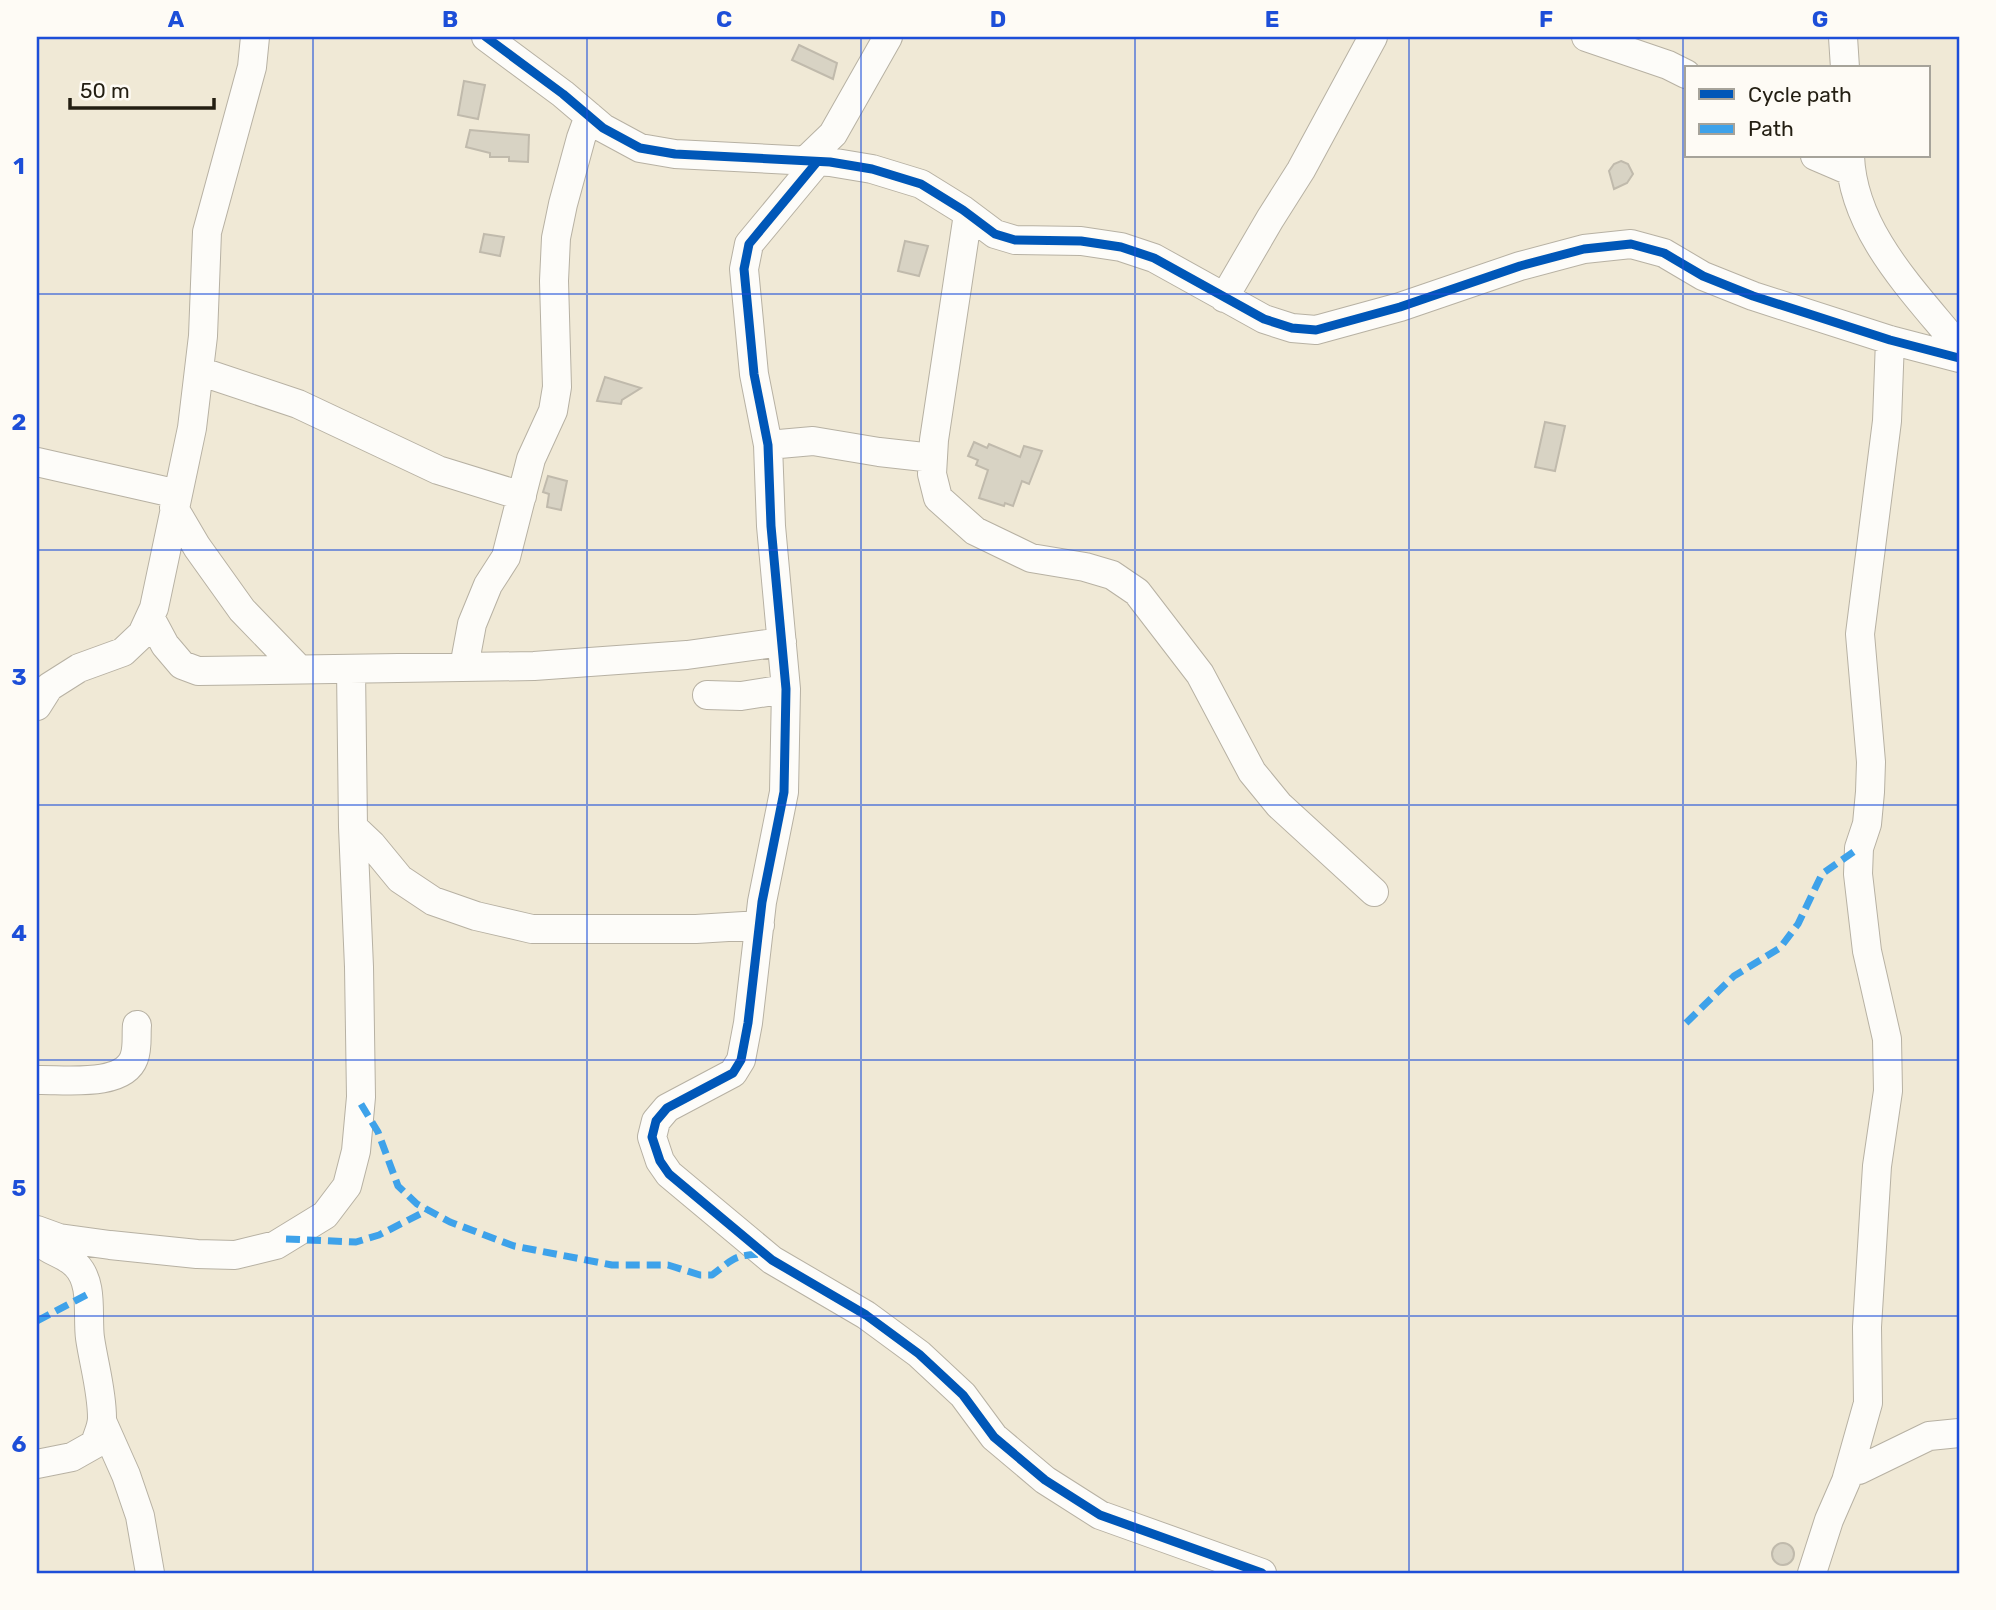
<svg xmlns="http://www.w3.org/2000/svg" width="1996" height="1610" viewBox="0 0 1996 1610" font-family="Rubik,sans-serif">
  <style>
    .building { fill: #d8d3c4; stroke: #c0baac; stroke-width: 2 }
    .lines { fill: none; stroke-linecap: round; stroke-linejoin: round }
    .minor-casing { stroke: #b7b1a3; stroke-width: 30 }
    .minor { stroke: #fdfcf9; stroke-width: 28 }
    .quiet { stroke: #3ea2ea; stroke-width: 7; stroke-dasharray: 14 7; stroke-linecap: butt }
    .cycleway-casing { stroke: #fefbf5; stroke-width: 13 }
    .cycleway { stroke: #0057b8; stroke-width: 9 }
    .grid { fill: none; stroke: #1d4ed8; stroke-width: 2; stroke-opacity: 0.55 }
    .neatline { fill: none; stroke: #1d4ed8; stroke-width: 2.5 }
    .grid-label { font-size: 23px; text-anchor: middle; font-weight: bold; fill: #1d4ed8 }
  </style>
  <rect width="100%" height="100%" fill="#f0e9d6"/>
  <!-- building -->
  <path class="building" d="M799 45 837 63 833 79 792 60Z
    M464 81 485 85 478 119 458 115Z
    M470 130 529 135 528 162 509 161V157H490V153L466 147Z
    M1621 161 1628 164 1633 174 1627 183 1614 189 1609 171 1614 164Z
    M484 234 504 237 500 256 480 252Z
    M905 241 928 246 919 276 898 271Z
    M605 377 641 388 622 400 621 404 597 401Z
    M1545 422 1565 426 1555 471 1535 467Z
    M974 442 987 448 989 444 1020 457 1024 446 1042 451 1029 484 1022 481 1013 506 1005 503 1004 506 979 498 988 470 976 465 978 460 968 456Z
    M548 476 567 481 561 510 547 507 549 494 543 492Z
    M1772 1554a11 11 0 1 1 22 0a11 11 0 1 1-22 0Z"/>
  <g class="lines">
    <!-- minor casing -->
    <g class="minor-casing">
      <path id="minor" d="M486 37 563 94 603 128 640 148 675 154 830 162 872 169 921 184 963 210 995 234 1015 240 1081 241 1121 247 1154 258 1264 319 1292 328 1316 330 1400 307 1520 266 1584 249 1631 244 1664 253 1703 276 1753 296 1890 340 1959 358
        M1586 37 1668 65 1686 74
        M1843 37 1845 68
        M1815 156 1850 171
        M1850 156C1853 232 1914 291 1959 347
        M805 161 833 134 888 37
        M817 162 749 244 744 269 754 374 768 445 771 526 786 689 784 792 762 902 748 1023 741 1060 733 1073 667 1108 656 1121 652 1137 660 1161 669 1174 772 1260 866 1315 919 1354 963 1395 994 1437 1045 1480 1100 1515 1262 1573
        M968 214 934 440 932 474 938 498 975 531 1031 558 1085 567 1112 575 1137 592 1200 674 1252 772 1279 805 1374 892
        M1224 298 1270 219 1301 170 1373 37
        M199 371 298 404 438 470 522 496
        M768 445 813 441 879 452 933 458
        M37 462 178 494
        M174 508 197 547 242 610 299 669
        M150 617 165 645 182 665 198 671 534 666 687 655 782 642
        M464 667 472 624 488 585 506 557 531 459 553 411 557 387 554 281 556 238 563 204 581 138 589 116
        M707 695 741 696 786 689
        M37 706 49 687 79 668 123 652 142 634 154 608 192 428 203 336 207 232 252 67 255 37
        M353 827 372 845 400 879 433 901 476 916 532 929H696L760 925
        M37 1080C63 1079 123 1088 134 1058 138 1048 136 1035 137 1025
        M37 1230 59 1238 110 1245 197 1254 235 1255 276 1245 325 1215 347 1186 356 1151 361 1097 359 967 353 827 351 669
        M102 1421 126 1475 140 1516 150 1573
        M37 1464 72 1457 95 1444C97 1436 102 1427 102 1418 102 1391 94 1365 90 1338 87 1316 94 1283 76 1265 65 1253 47 1252 37 1238
        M1859 1470 1929 1436 1959 1433
        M1812 1573 1829 1520 1846 1481 1868 1403 1867 1327 1877 1166 1888 1091 1887 1039 1867 951 1858 874 1859 848 1867 824 1870 792 1871 762 1860 634 1887 421 1890 340"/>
    </g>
    <!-- minor -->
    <use href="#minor" class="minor"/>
    <!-- quiet -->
    <path class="quiet" d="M1686 1023 1734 976 1780 948 1798 924 1822 874 1859 848
      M361 1104 378 1132 398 1186 417 1204 450 1222 514 1246 612 1265H668L700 1275H712C735 1258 733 1255 764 1254
      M286 1239 356 1242 379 1235 428 1210
      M37 1321 88 1294"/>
    <!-- cycleway casing -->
    <g class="cycleway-casing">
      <path id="cycleway" d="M486 37 563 94 603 128 640 148 675 154 830 162 872 169 921 184 963 210 995 234 1015 240 1081 241 1121 247 1154 258 1264 319 1292 328 1316 330 1400 307 1520 266 1584 249 1631 244 1664 253 1703 276 1753 296 1890 340 1959 358
        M817 162 749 244 744 269 754 374 768 445 771 526 786 689 784 792 762 902 748 1023 741 1060 733 1073 667 1108 656 1121 652 1137 660 1161 669 1174 772 1260 866 1315 919 1354 963 1395 994 1437 1045 1480 1100 1515 1262 1573"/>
    </g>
    <!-- cycleway -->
    <use href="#cycleway" class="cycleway"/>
  </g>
  <!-- grid -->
  <path class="grid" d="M313 37V1573M587 37V1573M861 37V1573M1135 37V1573M1409 37V1573M1683 37V1573M37 294H1959M37 550H1959M37 805H1959M37 1060H1959M37 1316H1959"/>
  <!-- border -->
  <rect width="1996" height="1610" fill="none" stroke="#fefbf5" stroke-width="77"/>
  <!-- legend -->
  <rect x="1685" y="66" width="245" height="91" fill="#fefbf5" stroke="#a6a39a" stroke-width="2"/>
  <rect x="1699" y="89" width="35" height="10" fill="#0057b8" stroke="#a6a39a" stroke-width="2"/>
  <text x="1748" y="102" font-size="21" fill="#231e12">Cycle path</text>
  <rect x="1699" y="124" width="35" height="10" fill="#3ea2ea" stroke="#a6a39a" stroke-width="2"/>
  <text x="1748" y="136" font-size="21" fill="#231e12">Path</text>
  <!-- scale -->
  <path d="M70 98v10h144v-10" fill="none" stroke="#231e12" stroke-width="3.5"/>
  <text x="80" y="98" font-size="21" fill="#231e12" stroke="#fefbf5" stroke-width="5" paint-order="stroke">50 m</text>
  <rect x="38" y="38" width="1920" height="1534" class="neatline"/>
  <g class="grid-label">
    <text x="176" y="27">A</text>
    <text x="450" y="27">B</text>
    <text x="724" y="27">C</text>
    <text x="998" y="27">D</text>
    <text x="1272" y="27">E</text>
    <text x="1546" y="27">F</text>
    <text x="1820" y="27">G</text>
    <text x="19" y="174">1</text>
    <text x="19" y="430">2</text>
    <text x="19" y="685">3</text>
    <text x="19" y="941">4</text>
    <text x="19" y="1196">5</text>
    <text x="19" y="1452">6</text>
  </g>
</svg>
